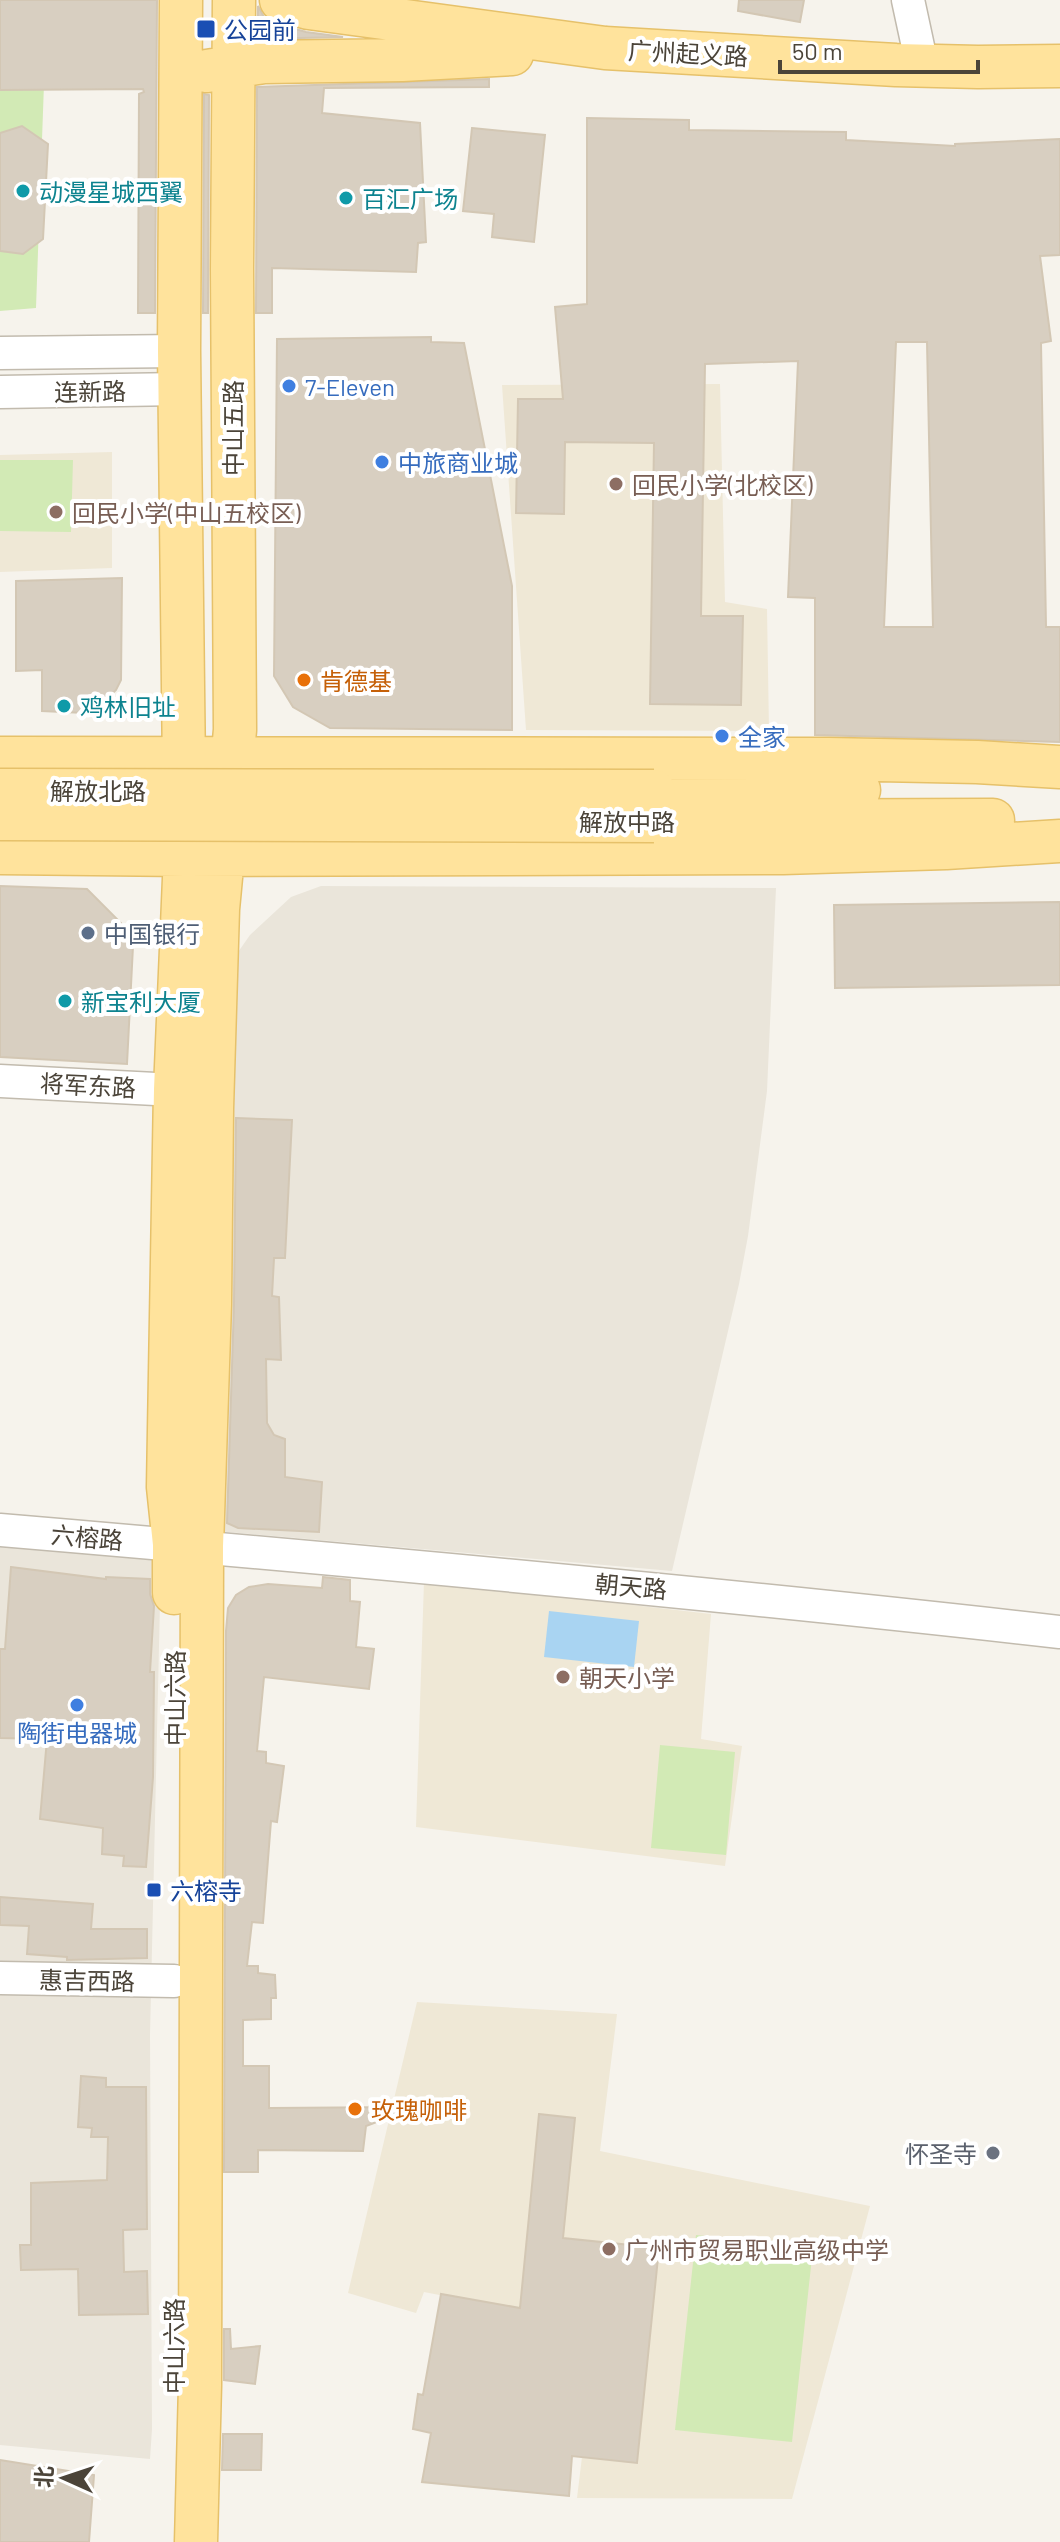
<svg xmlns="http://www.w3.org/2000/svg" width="1060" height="2542" viewBox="0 0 1060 2542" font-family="Barlow,'Noto Sans SC',sans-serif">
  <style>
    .residential { fill: #eae5da }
    .education { fill: #efe8d6 }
    .green { fill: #d2eab5 }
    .water { fill: #a9d4f2 }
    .building { fill: #d8cfc1; stroke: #d3c7b4; stroke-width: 2; fill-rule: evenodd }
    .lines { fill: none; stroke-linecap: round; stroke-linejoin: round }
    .minor-casing { stroke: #c2bbae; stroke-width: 35 }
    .major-casing { stroke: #e6c16a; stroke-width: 45 }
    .minor { stroke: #fff; stroke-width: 32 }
    .major { stroke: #ffe39c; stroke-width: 42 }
    .major-bridge-casing { stroke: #e6c16a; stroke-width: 45; stroke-linecap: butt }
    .major-bridge { stroke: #ffe39c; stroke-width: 42 }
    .transit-dot { fill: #1a4fb4; stroke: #fff; stroke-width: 3 }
    .culture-dot { fill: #0f9aa8; stroke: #fff; stroke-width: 3 }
    .shop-dot { fill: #3f7fe0; stroke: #fff; stroke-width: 3 }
    .education-dot { fill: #8d6e63; stroke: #fff; stroke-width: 3 }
    .food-dot { fill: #e8710a; stroke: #fff; stroke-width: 3 }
    .service-dot { fill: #5c6f8a; stroke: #fff; stroke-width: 3 }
    .worship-dot { fill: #6b7280; stroke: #fff; stroke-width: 3 }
    .labels { text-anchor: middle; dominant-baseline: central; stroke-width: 8; stroke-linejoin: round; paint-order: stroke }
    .transit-label { font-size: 24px; fill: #164399; stroke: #fff; text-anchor: start }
    .street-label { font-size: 24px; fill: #4b4439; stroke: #fff }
    .culture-label { font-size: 24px; fill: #0d838f; stroke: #fff; text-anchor: start }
    .shop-label { font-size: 24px; fill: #366cbe; stroke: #fff; text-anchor: start }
    .education-label { font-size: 24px; fill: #785e54; stroke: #fff; text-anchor: start }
    .food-label { font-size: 24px; fill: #c56008; stroke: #fff; text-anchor: start }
    .service-label { font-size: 24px; fill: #4e5e75; stroke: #fff; text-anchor: start }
    .worship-label { font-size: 24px; fill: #5b616d; stroke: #fff; text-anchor: end }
  </style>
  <rect width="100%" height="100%" fill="#f6f3ec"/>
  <!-- residential -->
  <path class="residential" d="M321 886 776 888 767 1091 748 1236 739 1284 672 1571 216 1531 236 955 250 935 291 897Z
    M0 1545 161 1560 150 2035 152 2429 150 2459 0 2445Z"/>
  <!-- education -->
  <path class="education" d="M720 384 725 602 767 609 769 731 526 730 502 385Z
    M112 452V568L0 572V455Z
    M424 1581 711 1614 701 1739 742 1746 725 1866 416 1827Z
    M417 2002 617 2014 600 2151 870 2206 792 2499 577 2498 598 2326 424 2292 416 2313 348 2293Z"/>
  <!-- green -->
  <path class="green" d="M0 0H47L36 308 0 311Z
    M0 460H73L71 532 0 531Z
    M660 1745 735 1752 726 1855 651 1848Z
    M696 2235 813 2248 792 2442 675 2430Z"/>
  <!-- water -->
  <path class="water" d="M549 1611 639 1621 634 1667 544 1657Z"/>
  <!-- building -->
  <path class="building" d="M0 0H157L155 313H138L139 94 144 92 143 89 0 90Z
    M739 0H804L800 22 738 11Z
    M258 6 264 17 274 23 306 32 343 37 258 39Z
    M489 79V87L324 88 322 113 420 123 426 242 418 243 416 272 272 268V313H256L257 87Z
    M204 94 209 95 208 313H203Z
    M587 118 689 120V130L846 132V140L955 146V144L1060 139V255L1040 256 1051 341 1041 343 1046 627H1060V742L815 735V598L788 597 798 361 705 364 701 616H743L741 705 650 704 654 443 565 442 564 514 516 513 518 399H563L555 307 587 304ZM896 342H927L933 627H884Z
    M22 126 48 144 43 239 23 254 0 251V133Z
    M472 128 545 135 534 242 492 237 494 214 463 211Z
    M431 337V342L464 343 512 586V730L330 728 293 707 274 676 277 339Z
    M122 578 121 680 116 690 101 705 85 713 42 711V670L16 671V581Z
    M0 886 87 889 121 923 133 946 127 1064 0 1057Z
    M1060 902V985L835 988 834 905Z
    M236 1118 292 1120 285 1258H274L272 1296 279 1297 281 1360 266 1359 267 1423 274 1435 285 1439V1477L322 1482 319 1532 238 1528 227 1523 234 1304Z
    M11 1567 106 1579V1577L150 1579V1594L154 1606 150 1672H154L153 1777 146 1867 123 1866 124 1856 102 1854 103 1828 40 1819 47 1739 0 1738V1649H5Z
    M323 1577 350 1580V1601L360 1602 356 1647 374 1649 369 1689 264 1677 257 1751 266 1752V1763L284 1766 277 1822 271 1821 263 1923 252 1922 247 1966H258V1973L275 1975 276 1998H271V2019L243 2020V2066H269V2108L408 2107 409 2110 366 2126 363 2151 258 2150V2172H224L226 1631 228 1608 236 1595 249 1587 268 1584 322 1588Z
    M0 1897 93 1904 91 1929H147V1958L67 1960V1957L27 1954 29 1926 0 1925Z
    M81 2076 106 2078V2087H146L147 2229 123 2230 124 2272 147 2271 148 2314 79 2315 78 2269 21 2270 20 2245H31V2183L107 2180 108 2137H91L92 2128 78 2127Z
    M539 2114 575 2118 563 2238 659 2248 637 2463 572 2456 569 2496 422 2482 431 2433 413 2429 418 2394 423 2395 441 2294 520 2308Z
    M224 2329H230L231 2349 260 2346 255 2384 224 2380Z
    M223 2434H262L261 2470H222Z
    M0 2460 94 2475 89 2542H0Z"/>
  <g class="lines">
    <!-- minor casing -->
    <g class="minor-casing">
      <path id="minor" d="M908 0 922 65
        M0 353 179 351
        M0 392 180 389
        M0 1081 175 1090
        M0 1530C354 1560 707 1592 1060 1632
        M0 1978 174 1981"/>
    </g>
    <!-- major casing -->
    <g class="major-casing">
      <path id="major" d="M281 0 309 8 605 48 896 65 978 67 1060 66
        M207 71 264 62 402 60 512 54
        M0 758 829 759 977 762 1060 767
        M654 791 859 790
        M654 821 993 820
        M0 853 185 855 783 853 946 848 1060 841
        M174 1593V1544L168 1487 175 1090 185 855 179 351 181 0
        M196 2542 200 2385 202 1546 210 1304 212 1109 218 909 235 730 232 269 234 0"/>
    </g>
    <!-- minor -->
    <use href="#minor" class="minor"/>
    <!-- major -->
    <use href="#major" class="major"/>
    <!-- major-bridge casing -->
    <g class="major-bridge-casing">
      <path id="major-bridge" d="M0 790 654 791
        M0 819 654 821"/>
    </g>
    <!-- major-bridge -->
    <use href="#major-bridge" class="major-bridge"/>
  </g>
  <!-- markers -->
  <g class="transit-dot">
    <rect x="196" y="19" width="20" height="20" rx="4"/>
    <rect x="146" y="1882" width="16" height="16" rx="4"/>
  </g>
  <g class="culture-dot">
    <circle cx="23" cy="191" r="8"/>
    <circle cx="346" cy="198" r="8"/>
    <circle cx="64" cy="706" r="8"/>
    <circle cx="65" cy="1001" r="8"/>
  </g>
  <g class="shop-dot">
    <circle cx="289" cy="386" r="8"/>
    <circle cx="382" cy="462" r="8"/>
    <circle cx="722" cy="736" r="8"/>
    <circle cx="77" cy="1705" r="8"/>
  </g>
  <g class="education-dot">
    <circle cx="616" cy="484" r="8"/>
    <circle cx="56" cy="512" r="8"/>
    <circle cx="563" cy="1677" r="8"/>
    <circle cx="609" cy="2249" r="8"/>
  </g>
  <g class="food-dot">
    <circle cx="304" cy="680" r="8"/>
    <circle cx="355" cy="2109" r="8"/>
  </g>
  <circle class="service-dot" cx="88" cy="933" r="8"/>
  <circle class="worship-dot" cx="993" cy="2153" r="8"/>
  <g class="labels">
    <!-- transit labels -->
    <g class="transit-label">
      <text x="224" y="29">公园前</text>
      <text x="170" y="1890">六榕寺</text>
    </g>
    <!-- street labels -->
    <g class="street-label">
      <text transform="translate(688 53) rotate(3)">广州起义路</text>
      <text transform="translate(90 391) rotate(-1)">连新路</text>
      <text transform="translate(232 428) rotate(-90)">中山五路</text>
      <text x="98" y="790">解放北路</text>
      <text x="627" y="821">解放中路</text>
      <text transform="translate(88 1085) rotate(3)">将军东路</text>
      <text transform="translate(87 1537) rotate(5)">六榕路</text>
      <text transform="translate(631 1586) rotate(5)">朝天路</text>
      <text transform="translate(174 1698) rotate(-90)">中山六路</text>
      <text transform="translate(87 1980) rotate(1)">惠吉西路</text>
      <text transform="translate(173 2346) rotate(-90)">中山六路</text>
    </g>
    <!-- culture labels -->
    <g class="culture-label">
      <text x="39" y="191">动漫星城西翼</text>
      <text x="362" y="198">百汇广场</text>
      <text x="80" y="706">鸡林旧址</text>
      <text x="81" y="1001">新宝利大厦</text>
    </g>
    <!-- shop labels -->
    <g class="shop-label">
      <text x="305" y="386">7-Eleven</text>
      <text x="398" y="462">中旅商业城</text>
      <text x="738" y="736">全家</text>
      <text x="77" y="1732" text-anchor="middle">陶街电器城</text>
    </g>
    <!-- education labels -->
    <g class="education-label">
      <text x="632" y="484">回民小学(北校区)</text>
      <text x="72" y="512">回民小学(中山五校区)</text>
      <text x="579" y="1677">朝天小学</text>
      <text x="625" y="2249">广州市贸易职业高级中学</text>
    </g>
    <!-- food labels -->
    <g class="food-label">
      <text x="320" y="680">肯德基</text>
      <text x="371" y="2109">玫瑰咖啡</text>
    </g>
    <!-- service labels -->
    <g class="service-label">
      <text x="104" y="933">中国银行</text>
    </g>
    <!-- worship labels -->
    <g class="worship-label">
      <text x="977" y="2153">怀圣寺</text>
    </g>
  </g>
  <!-- north arrow -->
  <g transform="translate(64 2478) rotate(273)" stroke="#ffffff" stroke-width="6" paint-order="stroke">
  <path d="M0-6L14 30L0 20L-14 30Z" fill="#4b4439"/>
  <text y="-12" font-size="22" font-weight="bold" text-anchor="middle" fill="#4b4439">北</text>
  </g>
  <!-- scale -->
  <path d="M780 60v12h198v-12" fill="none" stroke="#4b4439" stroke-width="4"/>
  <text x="792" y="60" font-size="24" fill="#4b4439" stroke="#ffffff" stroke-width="6" paint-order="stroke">50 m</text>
</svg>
